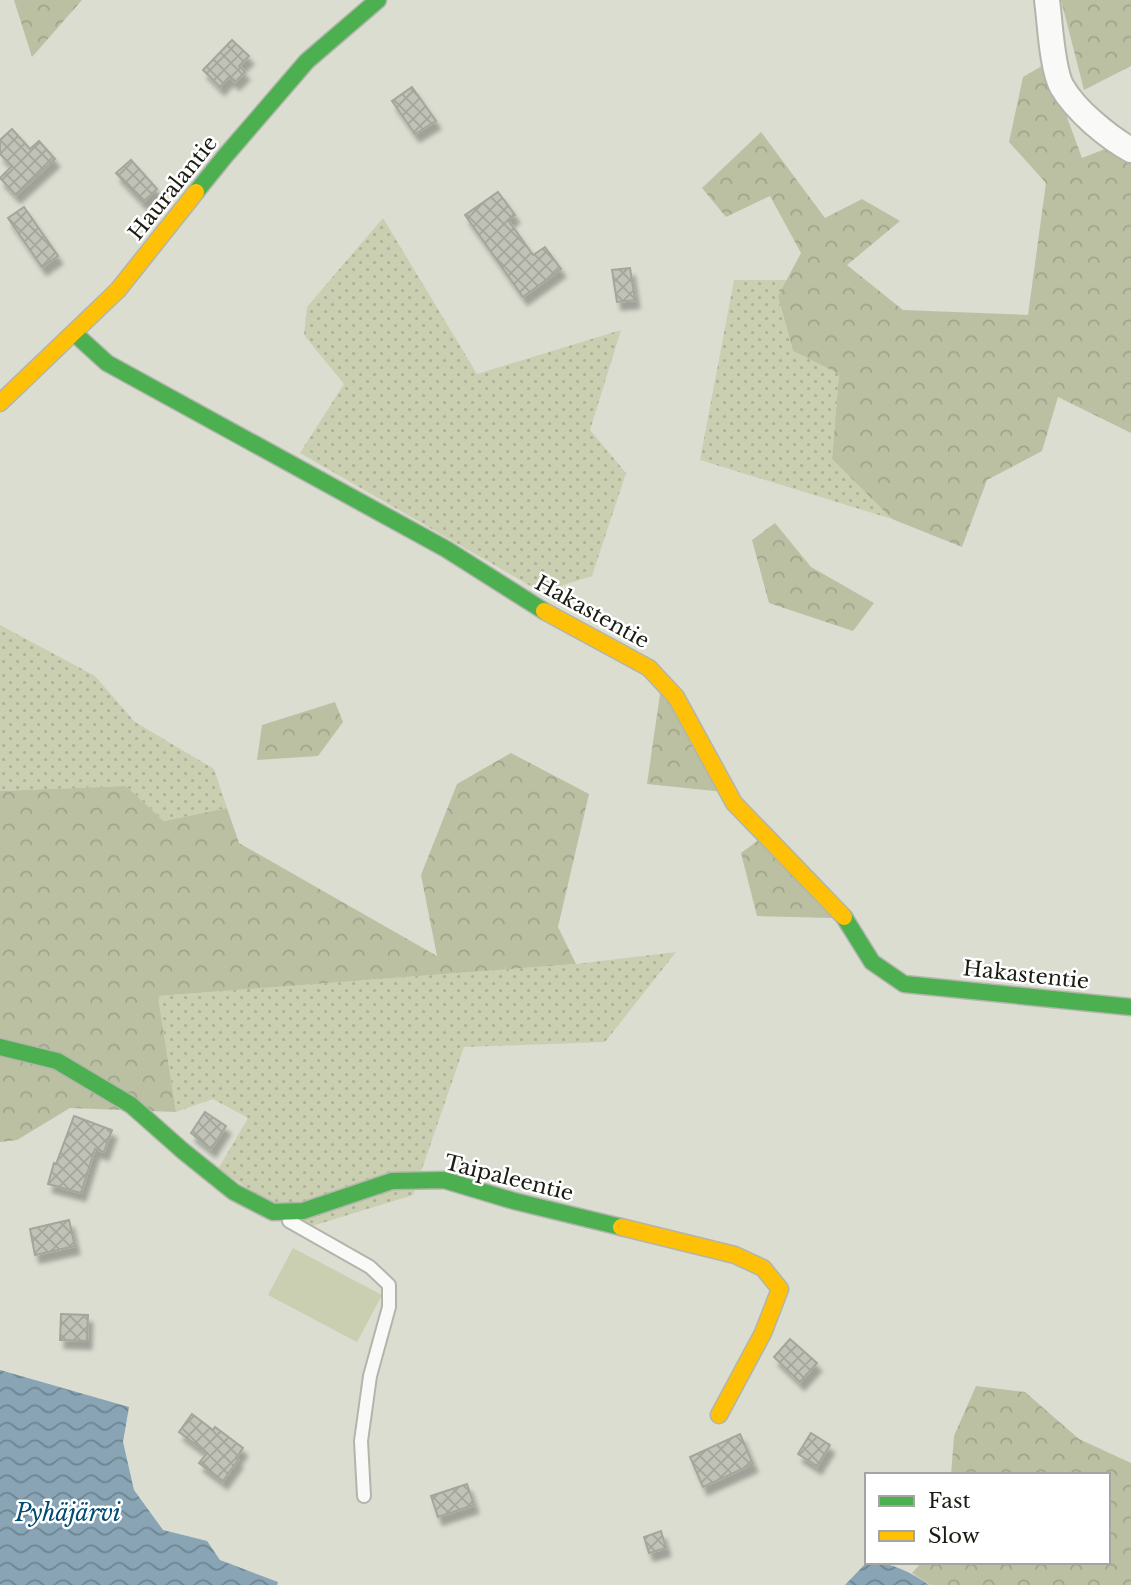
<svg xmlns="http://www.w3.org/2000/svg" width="1131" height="1585" viewBox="0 0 1131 1585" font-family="'Libre Baskerville',serif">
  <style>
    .grass { fill: url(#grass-dots) }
    .forest { fill: url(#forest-crowns) }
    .garden { fill: #cacfb2 }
    .water { fill: url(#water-waves) }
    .building { fill: url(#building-cross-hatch); stroke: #a4a69c; stroke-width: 2; filter: url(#shadow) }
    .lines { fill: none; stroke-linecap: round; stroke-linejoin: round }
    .lane-casing { stroke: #b2b5ab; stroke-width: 16 }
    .street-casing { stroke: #b2b5ab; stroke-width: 28 }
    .fast-casing { stroke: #b2b5ab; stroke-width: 19 }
    .slow-casing { stroke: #b2b5ab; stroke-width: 19 }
    .lane { stroke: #f9faf8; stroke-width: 12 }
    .street { stroke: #f9faf8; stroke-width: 24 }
    .fast { stroke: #4caf50; stroke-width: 16 }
    .slow { stroke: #ffc107; stroke-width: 16 }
    .labels { text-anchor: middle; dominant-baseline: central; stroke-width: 5; stroke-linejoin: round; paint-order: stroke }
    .street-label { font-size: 21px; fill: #1b1c14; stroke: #fff }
    .water-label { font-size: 23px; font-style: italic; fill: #004c73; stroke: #fff }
  </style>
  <defs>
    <pattern id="grass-dots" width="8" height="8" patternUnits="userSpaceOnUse" patternTransform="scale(1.75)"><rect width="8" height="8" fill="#cacfb2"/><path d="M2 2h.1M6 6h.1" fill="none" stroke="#adb198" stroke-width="1.8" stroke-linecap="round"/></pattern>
    <pattern id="forest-crowns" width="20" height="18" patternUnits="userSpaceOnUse" patternTransform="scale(1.75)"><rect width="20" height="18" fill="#bbc0a2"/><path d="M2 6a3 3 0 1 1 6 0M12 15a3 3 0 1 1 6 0" fill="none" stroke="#a0a48b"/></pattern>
    <pattern id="water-waves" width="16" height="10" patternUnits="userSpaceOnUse" patternTransform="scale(1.75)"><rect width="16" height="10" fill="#88a4b5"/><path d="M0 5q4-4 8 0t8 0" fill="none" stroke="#6e8592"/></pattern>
    <pattern id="building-cross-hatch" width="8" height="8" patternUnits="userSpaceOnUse" patternTransform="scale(1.75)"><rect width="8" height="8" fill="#c0c2b7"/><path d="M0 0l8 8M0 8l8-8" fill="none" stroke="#a4a69c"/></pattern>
    <filter id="shadow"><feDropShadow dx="4.5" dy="8" stdDeviation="2" flood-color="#0004"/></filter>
  </defs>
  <rect width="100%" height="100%" fill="#daddd0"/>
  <!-- grass -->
  <path class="grass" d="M383 218 477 374 621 330 590 430 626 473 592 576 541 592 300 453 344 384 304 335 307 307Z
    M734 280H787L778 296 793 351 839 374 832 459 892 519 700 460Z
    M0 625 95 676 135 722 214 769 227 808 164 821 126 786 0 791Z
    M676 952 605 1042 464 1047 413 1195 309 1227 218 1169 248 1118 213 1099 176 1112 158 996 576 964Z"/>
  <!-- forest -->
  <path class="forest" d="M14 0H82L32 57Z
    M1061 0H1131V66L1084 90Z
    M1047 63 1082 158 1131 139V433L1058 397 1042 451 987 480 962 547 892 519 832 459 839 374 793 351 778 296 801 253 770 196 726 217 702 188 761 132 825 218 862 199 900 221 847 265 903 310 1028 315 1046 183 1009 142 1023 77Z
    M775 523 811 567 874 603 853 631 769 603 752 540Z
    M661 687 734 793 647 784Z
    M335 702 343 722 318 756 257 760 262 725Z
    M511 753 589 794 558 927 576 964 158 996 176 1112 70 1108 17 1140 0 1142V791L126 786 164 821 227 808 239 843 437 956 421 875 457 784Z
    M768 833 832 918 757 916 741 853Z
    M976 1386 1025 1392 1079 1439 1131 1463V1585H930L912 1573 922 1562H1108V1475H951L954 1436Z"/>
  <!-- garden -->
  <path class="garden" d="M293 1248 382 1295 357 1342 268 1295Z"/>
  <!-- water -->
  <path class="water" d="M0 1370 129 1407 123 1442 134 1490 163 1530 207 1541 220 1560 278 1582 277 1585H0Z
    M867 1562C891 1562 911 1572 929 1585H845Z"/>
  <!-- building -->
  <path class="building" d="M232 40 249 56 239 66 245 72 235 82 229 77 220 87 203 70Z
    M412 87 436 121 415 134 392 101Z
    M12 129 30 149 39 141 55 159 16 195 0 178 12 166 0 154V140Z
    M131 160 157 189 143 202 116 173Z
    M498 192 515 215 508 220 533 255 545 247 561 269 523 297 465 215Z
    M24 207 58 256 42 267 8 218Z
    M630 268 635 300 617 302 612 270Z
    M205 1112 226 1126 211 1149 191 1133Z
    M74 1116 112 1130 104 1152 95 1149 81 1193 48 1184 54 1163 56 1164Z
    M69 1220 75 1246 35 1255 30 1229Z
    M61 1314 88 1315 87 1341 60 1340Z
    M790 1339 817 1363 800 1382 774 1357Z
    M192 1414 213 1430 215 1427 243 1448 236 1458 238 1460 223 1481 199 1463 207 1453 179 1432Z
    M811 1433 830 1445 817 1466 798 1454Z
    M740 1434 753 1464 703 1487 690 1457Z
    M467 1484 474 1505 438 1517 431 1496Z
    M661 1531 666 1548 649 1553 644 1537Z"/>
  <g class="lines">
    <!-- lane casing -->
    <g class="lane-casing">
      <path id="lane" d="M289 1221 370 1267 389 1285V1307L370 1376 361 1441 364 1496"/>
    </g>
    <!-- street casing -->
    <g class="street-casing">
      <path id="street" d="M1047 0C1050 22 1052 70 1062 87 1076 111 1108 137 1131 150"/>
    </g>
    <!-- fast casing -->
    <g class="fast-casing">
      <path id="fast" d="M196 192 226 155 307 61 378 0
        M74 333 107 363 446 549 544 611
        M844 917 872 962 904 984 1131 1007
        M0 1047 57 1061 131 1105 183 1151 234 1192 273 1212 303 1211 392 1181 444 1180 514 1201 621 1227"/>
    </g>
    <!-- slow casing -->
    <g class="slow-casing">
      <path id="slow" d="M0 403 118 290 196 192
        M544 611 649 668 676 697 734 803 844 917
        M621 1227 735 1255 763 1268 780 1289 763 1333 719 1415"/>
    </g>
    <!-- lane -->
    <use href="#lane" class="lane"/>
    <!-- street -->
    <use href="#street" class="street"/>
    <!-- fast -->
    <use href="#fast" class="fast"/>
    <!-- slow -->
    <use href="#slow" class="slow"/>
  </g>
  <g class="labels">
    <!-- street labels -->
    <g class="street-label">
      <text transform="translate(173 188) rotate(-51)">Hauralantie</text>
      <text transform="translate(592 612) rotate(29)">Hakastentie</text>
      <text transform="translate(1026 975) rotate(6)">Hakastentie</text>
      <text transform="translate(509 1178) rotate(14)">Taipaleentie</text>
    </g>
    <!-- water labels -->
    <g class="water-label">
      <text x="68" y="1513">Pyhäjärvi</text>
    </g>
  </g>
  <!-- legend -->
  <rect x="865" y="1473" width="245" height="91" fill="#ffffff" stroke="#a4a4a1" stroke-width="2"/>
  <rect x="879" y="1496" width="35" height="10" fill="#4caf50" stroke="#a4a4a1" stroke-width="2"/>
  <text x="928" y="1508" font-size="21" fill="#1b1c14">Fast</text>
  <rect x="879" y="1531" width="35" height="10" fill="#ffc107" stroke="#a4a4a1" stroke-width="2"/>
  <text x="928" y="1543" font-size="21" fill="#1b1c14">Slow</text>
</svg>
